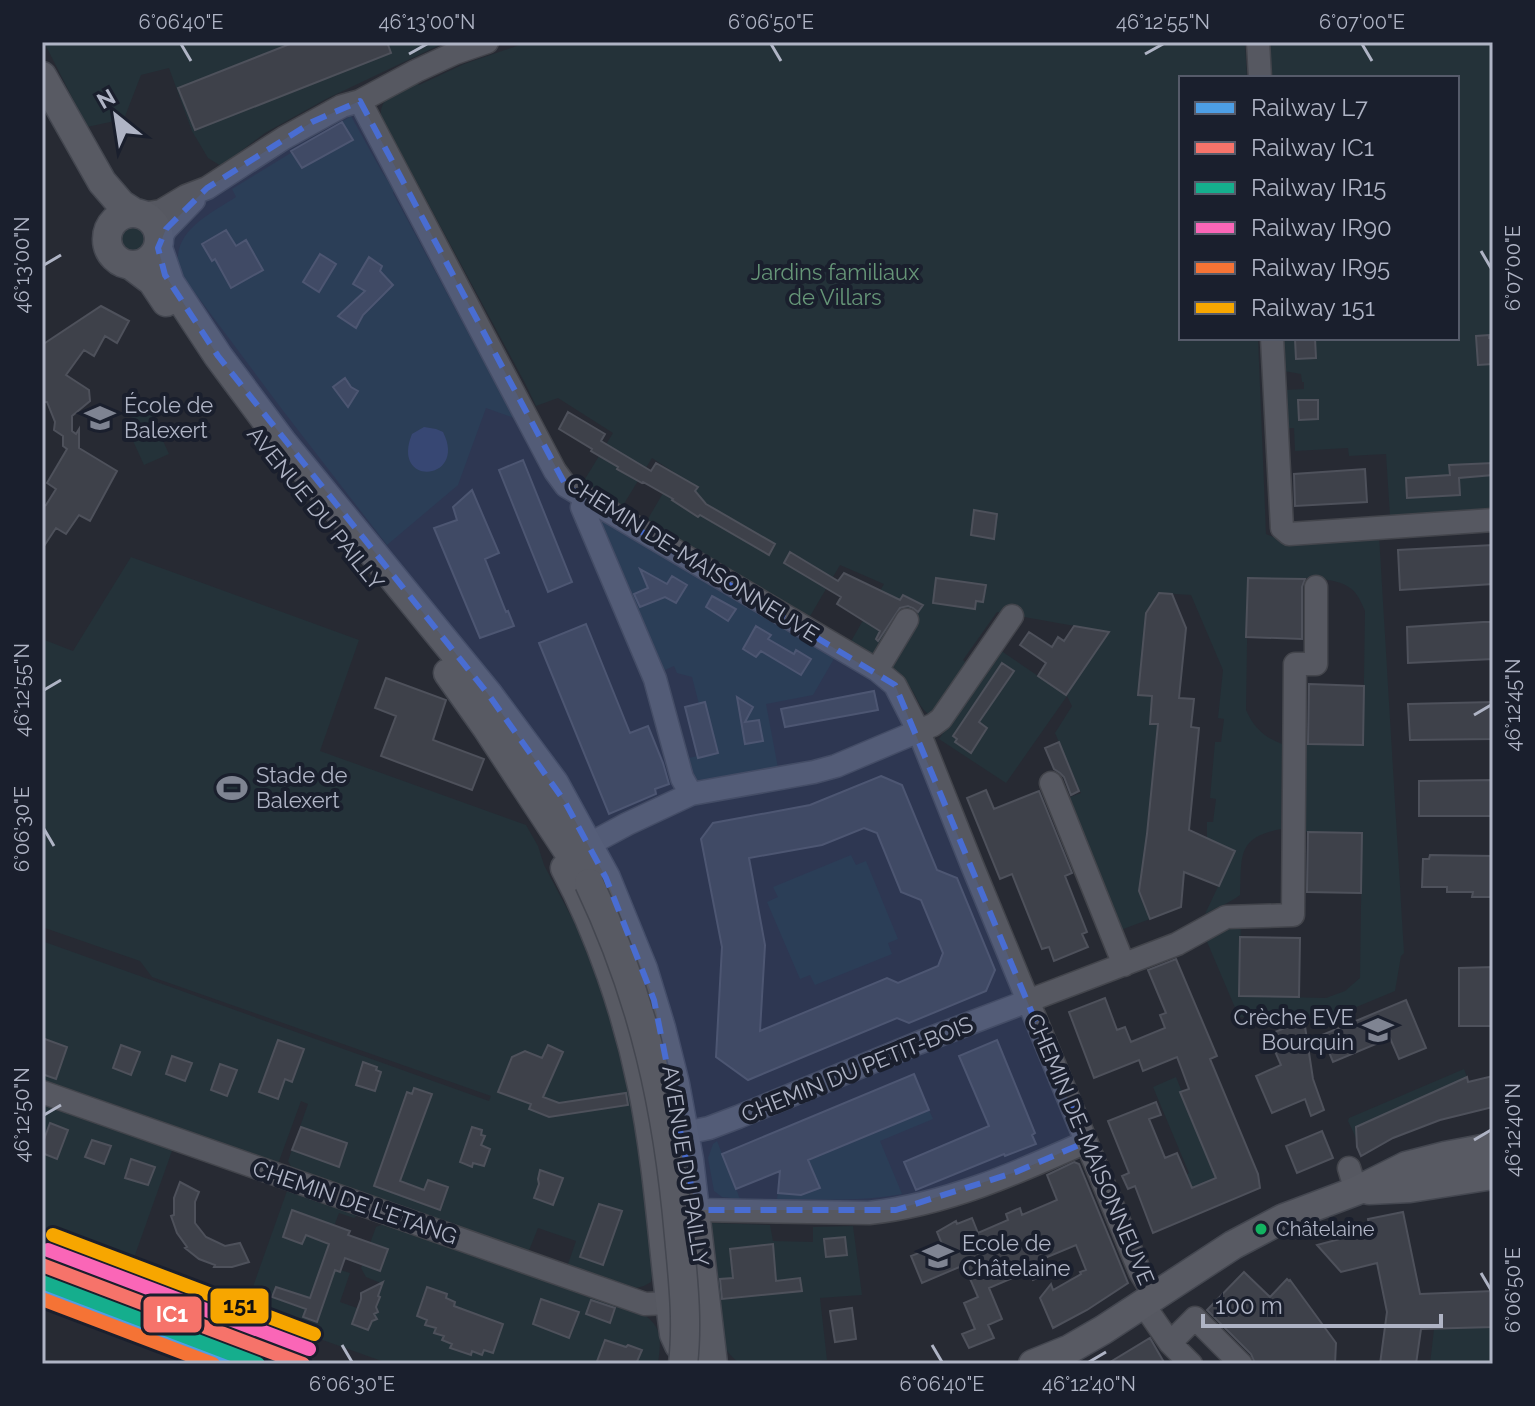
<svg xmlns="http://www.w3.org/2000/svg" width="1535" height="1406" viewBox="0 0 1535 1406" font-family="Raleway,sans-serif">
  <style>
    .green { fill: #243239 }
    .water { fill: #333e5c }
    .building { fill: #3e414a; stroke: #4e515b; stroke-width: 2; fill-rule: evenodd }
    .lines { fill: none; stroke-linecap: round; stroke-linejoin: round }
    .minor-casing { stroke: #43454c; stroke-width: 25 }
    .major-casing { stroke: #444750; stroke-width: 31 }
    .minor { stroke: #565861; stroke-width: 22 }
    .major { stroke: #585a63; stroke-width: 28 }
    .major-bridge-casing { stroke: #444750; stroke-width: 31; stroke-linecap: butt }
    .major-bridge { stroke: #585a63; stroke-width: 28 }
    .rail-1-casing { stroke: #1a1f2d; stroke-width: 20 }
    .rail-2-casing { stroke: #1a1f2d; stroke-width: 20 }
    .rail-3-casing { stroke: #1a1f2d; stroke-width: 20 }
    .rail-4-casing { stroke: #1a1f2d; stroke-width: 20 }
    .rail-5-casing { stroke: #1a1f2d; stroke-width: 20 }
    .rail-6-casing { stroke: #1a1f2d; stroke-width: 20 }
    .rail-1 { stroke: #4d9ee5; stroke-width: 14 }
    .rail-2 { stroke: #f6736a; stroke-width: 14 }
    .rail-3 { stroke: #15ae8d; stroke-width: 14 }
    .rail-4 { stroke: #fa66b7; stroke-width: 14 }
    .rail-5 { stroke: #f57335; stroke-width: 14 }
    .rail-6 { stroke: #f7a600; stroke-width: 14 }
    .marked { fill: #496dd2; fill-opacity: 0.2; stroke: #496dd2; stroke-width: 6; stroke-dasharray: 16 10; stroke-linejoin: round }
    .ticks { fill: none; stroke: #afb4c5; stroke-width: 3 }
    .bus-dot { fill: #13b361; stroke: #1a1f2d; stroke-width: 3 }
    .labels { text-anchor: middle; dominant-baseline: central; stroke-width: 8; stroke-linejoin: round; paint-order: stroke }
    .bus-label { font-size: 20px; fill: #afb4c5; stroke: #1a1f2d; text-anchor: start }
    .park-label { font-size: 22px; fill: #669678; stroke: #1a1f2d }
    .poi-label { font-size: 22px; fill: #afb4c5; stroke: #1a1f2d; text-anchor: start }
    .street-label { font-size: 22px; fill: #afb4c5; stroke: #1a1f2d }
    .line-badge { stroke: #1a1f2d; stroke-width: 3 }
    .badge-label { font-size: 22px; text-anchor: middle; font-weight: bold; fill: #fff }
    .pale-badge-label { font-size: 22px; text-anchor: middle; font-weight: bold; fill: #111 }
    .neatline { fill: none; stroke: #afb4c5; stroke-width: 3 }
    .ticks-label { font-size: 20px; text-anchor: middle; fill: #afb4c5 }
  </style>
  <rect width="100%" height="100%" fill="#272a33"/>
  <!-- green -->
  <path class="green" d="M44 42H446L326 99 265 133 221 166 208 158 192 131 169 68 141 75 124 119 87 127Z
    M528 42H1245L1247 78H1181V338H1258L1266 534 1281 540 1379 535 1404 953 1401 956 1395 991 1342 1013 1304 1020 1239 1017 1205 937 1241 922 1239 996 1326 998 1345 991 1360 978 1362 833 1302 832 1304 744 1363 745 1365 611C1361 602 1357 591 1347 586 1328 574 1272 579 1248 579L1246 710C1254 728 1264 737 1282 744L1281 829C1236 838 1242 856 1240 895 1230 903 1217 907 1205 914L1235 851 1207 838V822H1213L1216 799 1210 798 1215 742H1221L1224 719 1218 718 1223 670 1191 595 1160 593 1146 612 1138 694 1152 696 1150 723 1158 724 1147 834 1139 891 1150 919 1118 931 1065 799 1081 793 1055 733 1072 706 1067 696 1006 783 939 739 1000 650 1066 695 1108 632 997 612 963 660 967 664 934 714 930 715C919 709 916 694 908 684 892 666 870 655 850 643L884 584 840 565 809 618 646 522 675 473 652 458 622 507 582 484 613 433 558 398 536 406 526 385 381 116C379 96 401 89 416 79L419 85 464 64Z
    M1270 42H1493V510L1390 516 1386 454 1349 456 1348 448 1295 451 1294 428H1286L1284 390 1304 389V382H1302L1301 374 1284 371 1282 338H1457V78H1272Z
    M351 116 382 172 394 190 393 193 514 418 486 408 458 485 387 545 284 412 186 281C183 275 179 269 178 263 175 229 212 213 236 197L232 189Z
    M118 240a15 15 0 1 1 30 0a15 15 0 1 1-30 0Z
    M149 410 169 454 144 465 124 421Z
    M599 517 835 657 813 695 766 704 778 768 692 781 684 759 698 756 699 758 718 752 705 703 699 704 692 677 677 673 674 666 658 673 594 521Z
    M131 557 359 640 320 751 526 825 538 846 544 865 582 937 614 1021 634 1105 653 1269 651 1282 644 1286 632 1289 567 1267 576 1241 538 1228 528 1253 293 1170 288 1161 308 1104 301 1101 278 1164 42 1080V941L489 1101 491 1096 152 977 140 961 42 927V639L73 651Z
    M851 855 856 865 866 861 898 939 888 943 892 954 815 985 810 975 800 979 767 902 778 897 773 887Z
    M1464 1069 1467 1077 1356 1127V1138L1348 1121 1349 1118Z
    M1176 1077 1216 1178 1193 1188 1186 1175 1189 1173 1153 1087Z
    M42 1101 173 1148 129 1272 42 1241Z
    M929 1110 933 1119 880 1141 902 1194C861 1202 818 1199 777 1199L780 1176 784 1169Z
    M717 1141 740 1199 722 1197 714 1191 708 1158 713 1144Z
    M288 1188 359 1214 354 1218 339 1213 334 1226 341 1248 334 1268 350 1273 340 1302 374 1314 378 1312 377 1307 380 1297 378 1296 383 1284 366 1277 361 1268 376 1227 385 1223 647 1317C664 1330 660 1345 658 1364H390L244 1312Z
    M711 1223 770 1225 773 1241 813 1242V1227L853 1226 862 1295 820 1298 827 1360C807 1362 758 1369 741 1363 733 1360 728 1352 723 1345Z
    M1493 1327V1364H1430L1434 1329Z"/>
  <!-- water -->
  <path class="water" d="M424 427 436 429 443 432C468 481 390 488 412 434Z"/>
  <!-- building -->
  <path class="building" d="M295 42H387L391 53 195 130 178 88Z
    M342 122 353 140 302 168 291 151Z
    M226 230 236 246 246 240 263 270 231 288 215 259 212 261 202 244Z
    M320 254 336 264 319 292 303 282Z
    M369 257 382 266 380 271 393 285 363 315 356 328 338 316 365 291 353 284Z
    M101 306 129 321 117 343 105 336 94 356 84 350 66 375 89 390 90 401 72 416V431L76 434 79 429V448L117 471 90 521 79 515 66 534 56 528 42 549V507L46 505 56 489 47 483 67 449 63 446V436L54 430 55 422 47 402H42V345Z
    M1489 335V338H1493V364L1478 365 1476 336Z
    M1315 338 1316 358 1296 359 1295 339Z
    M345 378 351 387 358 391 348 407 333 387Z
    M1298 400H1318V419L1299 420Z
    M568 412 605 434 601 441 651 471 656 463 698 487 695 491 706 504 775 544 769 555 700 515 698 517 672 500 673 499 643 482 642 483 617 469 618 467 591 451 592 449 559 429Z
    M523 460 572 582 548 592 499 470Z
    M1493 463V475L1459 478 1460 495 1407 498 1406 478 1450 475 1449 465Z
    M1365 469 1367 502 1295 506 1294 474Z
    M472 490 499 553 485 559 506 612 508 611 514 626 480 638 434 528 457 520 453 507Z
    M974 510 997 514 994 539 971 535Z
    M1493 545V584L1400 590 1398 550Z
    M790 552 838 581 844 573 900 600 903 595 923 605 918 612 913 608 908 606 900 608 878 641 876 639 880 631 837 604 841 597 784 563Z
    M640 569 667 584 672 576 687 585 676 603 665 597 640 607 634 594 648 588Z
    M936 578 986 585 983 602 976 601 975 609 933 603Z
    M1248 578 1305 579 1302 587V639L1246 637Z
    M1159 593 1172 594 1186 628 1179 698 1194 699 1191 727 1199 728 1189 830 1235 851 1219 886 1184 872 1181 907 1150 919 1139 891 1147 834 1158 724H1150L1152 696 1138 695 1146 613Z
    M712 596 736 609 728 621 706 607Z
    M1483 622H1493V659L1408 663 1407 627Z
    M586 624 630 733 648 726 663 763 669 784 655 789 656 794 609 814 539 643Z
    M756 626 771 635 768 639 794 654 796 650 811 659 801 675 761 651 756 657 743 649Z
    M1074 626 1109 632 1066 695 1038 676 1046 663 1020 645 1029 632 1052 647 1058 637 1064 641Z
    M1002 663 1014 671 979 722 987 728 971 753 955 742 957 739 953 736Z
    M386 678 446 700 433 740 484 759 472 790 381 756 396 716 375 708Z
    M1309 684 1364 686 1363 745 1308 744Z
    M874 691 878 710 785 727 781 709Z
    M737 697 753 707 745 722 759 720 763 741 745 744Z
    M705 702 718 753 698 758 685 707Z
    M1493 702V739L1410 740 1408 704Z
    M1059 742 1079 791 1071 795 1064 777 1060 773 1054 769 1045 748Z
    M881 776 902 785 937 870 957 878 995 970 986 991 909 1023 897 1018 748 1080 716 1057 722 947 701 839 713 823 810 805ZM864 828 877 833 901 892 921 900 943 953 938 966 898 983 887 978 760 1031 765 945 749 858 822 845Z
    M1493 780V816H1419V781Z
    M986 790 994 809 1039 791 1072 873 1065 876 1087 932 1082 934 1088 947 1054 961 1049 947 1042 949 1012 874 1000 879 967 798Z
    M1308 832 1362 833 1361 893 1307 892Z
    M1430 855 1493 856V897H1472L1473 892H1447V887H1422L1423 859H1429Z
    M1240 937 1300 938 1299 997 1239 996Z
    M1176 959 1217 1056 1210 1059 1258 1174 1260 1188 1153 1233 1135 1186 1128 1189 1122 1176 1129 1173 1108 1121 1156 1102 1161 1115 1149 1119 1165 1158 1177 1153 1192 1188 1216 1178 1180 1092 1189 1089 1182 1070 1177 1057 1143 1071 1139 1060 1094 1078 1069 1012 1105 998 1117 1030 1125 1027 1131 1042 1165 1028 1160 1015 1166 1013 1148 970Z
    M1493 967V1026H1459V968Z
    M1406 1000 1426 1048 1399 1059 1390 1038 1333 1062 1322 1035Z
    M1304 1020 1313 1079 1324 1110 1311 1116 1305 1099 1272 1113 1256 1076 1281 1065 1268 1035Z
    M42 1038 67 1047 56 1079 42 1074Z
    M278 1040 304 1049 292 1082 285 1079 278 1099 259 1092Z
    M997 1040 1035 1133 1032 1135 1036 1144 1005 1156 1004 1154 916 1190 904 1162 989 1126 959 1056Z
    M121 1045 140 1052 131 1075 113 1068Z
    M548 1045 563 1052 543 1097 559 1103 626 1093 628 1105 549 1117 529 1109 531 1104 498 1092 512 1057 525 1051 542 1058Z
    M172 1056 192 1063 185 1081 166 1074Z
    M363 1062 377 1067 376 1070 381 1072 375 1091 356 1085Z
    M220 1064 237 1070 227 1096 211 1090Z
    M914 1074 929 1110 808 1160 820 1188 801 1195 778 1193 780 1171 736 1189 722 1154Z
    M1493 1076V1107L1440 1120 1393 1138 1361 1156 1357 1147 1356 1127 1467 1077 1468 1082Z
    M414 1088 432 1094 400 1181 424 1190 428 1180 448 1187 440 1210 374 1186 407 1092 412 1094Z
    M50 1123 68 1130 57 1159 42 1153V1145Z
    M301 1127 347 1143 339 1167 292 1150Z
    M472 1127 482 1130 481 1135 485 1136 481 1145 490 1149 484 1166 473 1163 472 1167 460 1162Z
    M1322 1131 1333 1158 1297 1173 1286 1146Z
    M92 1140 111 1146 104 1164 85 1157Z
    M131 1159 155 1167 148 1185 125 1178Z
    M1074 1162 1079 1164 1128 1283 1087 1310 1053 1328 1040 1298 1051 1284 1053 1290 1081 1274 1080 1272 1086 1270 1076 1245 1040 1260 1046 1274 1033 1280 1029 1271 989 1288 1002 1319 988 1325 994 1338 969 1348 962 1334 975 1329 964 1303 978 1297 964 1265 922 1283 911 1256 942 1244 937 1232 956 1221 957 1224 972 1218 978 1233 1008 1220 1006 1214 1020 1208 1022 1215 1057 1200 1047 1175Z
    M540 1170 563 1178 553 1205 534 1198 539 1184 538 1179Z
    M180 1182 199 1192 195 1202V1223L206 1237 225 1246 240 1243 249 1262 232 1267H214L215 1265 199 1259 185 1248 187 1247 177 1233 171 1216 174 1215V1198Z
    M599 1204 622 1211 603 1265 580 1257Z
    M292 1210 350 1231 348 1235 388 1249 380 1271 345 1258 340 1272 335 1270 317 1322 303 1317 306 1309 272 1297 276 1287 310 1298 329 1244 306 1235 302 1244 283 1237Z
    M1403 1212 1420 1294 1493 1291V1327L1421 1329 1416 1364H1380L1387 1312 1377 1263 1341 1272 1317 1245 1370 1231 1368 1219Z
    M845 1237 847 1255 826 1257 824 1239Z
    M773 1244 776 1281 800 1278 802 1291 722 1299 720 1279 733 1278 730 1249Z
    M1244 1272 1270 1297 1287 1279 1289 1281 1290 1280 1336 1343 1335 1364H1258L1254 1361 1251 1354 1207 1310Z
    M383 1282 378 1296 380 1297 376 1307 378 1312 374 1314 377 1319 372 1321 368 1330 352 1324 361 1299V1293Z
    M427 1287 447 1294 446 1298 455 1302 454 1306 503 1324 493 1353 484 1350 482 1355 472 1351 471 1355 450 1348 452 1344 442 1340 444 1336 434 1333 436 1328 425 1325 427 1320 417 1316Z
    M541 1299 579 1312 569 1338 533 1324Z
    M591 1300 615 1308 610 1323 586 1314Z
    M852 1308 856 1339 835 1342 830 1311Z
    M1150 1338 1165 1364H1107Z
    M605 1340 626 1347 628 1345 642 1350 636 1364H596Z"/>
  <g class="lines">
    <!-- minor casing -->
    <g class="minor-casing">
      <path id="minor" d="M1258 42 1260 78
        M360 101 555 471 566 486 877 670 895 685 919 732 972 865 1140 1272 1155 1296
        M142 214 161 211 186 196 207 188 284 138 342 106 360 101 416 71 455 53 487 42
        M159 241 166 229 194 200
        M1272 338 1282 528 1289 534 1493 520
        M585 498 582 507 655 679 682 778 691 794
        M877 670 907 620
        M1051 783 1124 965
        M588 845 627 824 691 794 814 772 836 766 933 725 941 719 1012 616
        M42 1092 645 1304 670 1303
        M685 1133 709 1128 738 1117 918 1043 1177 944 1226 917 1293 915 1295 664H1316V587
        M1349 1168 1356 1191
        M696 1210 869 1213C945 1205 1017 1173 1086 1142
        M1143 1304 1170 1343
        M1191 1364 1170 1343 1195 1318 1241 1364"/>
    </g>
    <!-- major casing -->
    <g class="major-casing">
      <path id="major" d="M42 76 102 182 121 204 135 213
        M107 239a26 26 0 1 1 52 0a26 26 0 1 1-52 0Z
        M158 248 170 283 218 356 282 442 488 694 554 783 606 878 643 969 661 1028 675 1084 689 1160 713 1364
        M132 266 152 281 166 302
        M448 673 487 728 589 883
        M565 868C600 934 627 1013 642 1086 659 1167 663 1251 674 1334L679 1345
        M1369 1190 1410 1188 1493 1175
        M1033 1364 1070 1349 1103 1330 1233 1245 1284 1218 1356 1191 1406 1166 1445 1156 1493 1147"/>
    </g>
    <!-- minor -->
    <use href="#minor" class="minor"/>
    <!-- major -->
    <use href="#major" class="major"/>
    <!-- major-bridge casing -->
    <g class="major-bridge-casing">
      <path id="major-bridge" d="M589 883C644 999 668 1109 679 1236 683 1279 688 1321 683 1364"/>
    </g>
    <!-- major-bridge -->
    <use href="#major-bridge" class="major-bridge"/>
    <!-- rail-1 casing -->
    <g class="rail-1-casing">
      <path id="rail-1" d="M42 1286 246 1364"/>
    </g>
    <!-- rail-2 casing -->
    <g class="rail-2-casing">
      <path id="rail-2" d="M42 1265 303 1364"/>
    </g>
    <!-- rail-3 casing -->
    <g class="rail-3-casing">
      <path id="rail-3" d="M42 1282 258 1364"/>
    </g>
    <!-- rail-4 casing -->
    <g class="rail-4-casing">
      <path id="rail-4" d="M48 1250 309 1349"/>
    </g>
    <!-- rail-5 casing -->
    <g class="rail-5-casing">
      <path id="rail-5" d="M42 1299 213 1364"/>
    </g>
    <!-- rail-6 casing -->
    <g class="rail-6-casing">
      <path id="rail-6" d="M53 1235 314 1334"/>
    </g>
    <!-- rail-1 -->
    <use href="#rail-1" class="rail-1"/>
    <!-- rail-2 -->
    <use href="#rail-2" class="rail-2"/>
    <!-- rail-3 -->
    <use href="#rail-3" class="rail-3"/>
    <!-- rail-4 -->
    <use href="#rail-4" class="rail-4"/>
    <!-- rail-5 -->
    <use href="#rail-5" class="rail-5"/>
    <!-- rail-6 -->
    <use href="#rail-6" class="rail-6"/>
  </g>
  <!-- marked area -->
  <path class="marked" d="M360 101 566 486 895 685 1086 1142 1016 1172 896 1210H696L654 1000 606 878 565 802 488 694 218 356 165 275 158 248 166 229 207 188 312 122Z"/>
  <!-- ticks -->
  <path class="ticks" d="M181 44 191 61M771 44 781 61M1362 44 1372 61M409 54 427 44M1145 54 1163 44M1481 251 1491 268M44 265 61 255M44 690 61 680M1474 715 1491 705M44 829 54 846M44 1115 61 1105M1474 1140 1491 1130M1481 1273 1491 1290M342 1345 352 1362M932 1345 942 1362M1089 1362 1106 1352"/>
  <!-- icons -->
  <defs>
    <g id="school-bare" transform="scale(2.4)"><path d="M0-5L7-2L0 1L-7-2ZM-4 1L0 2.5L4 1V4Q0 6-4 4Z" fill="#7f8492" stroke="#1a1f2d" stroke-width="2.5" paint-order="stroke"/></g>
    <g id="stadium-bare" transform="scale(2.4)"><path d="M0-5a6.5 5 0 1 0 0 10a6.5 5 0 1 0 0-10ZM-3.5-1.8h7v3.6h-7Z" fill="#7f8492" stroke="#1a1f2d" stroke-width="2.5" paint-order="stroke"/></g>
  </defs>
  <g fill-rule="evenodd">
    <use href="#school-bare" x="100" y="418"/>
    <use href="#stadium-bare" x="232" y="788"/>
    <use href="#school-bare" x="1378" y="1030"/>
    <use href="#school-bare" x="938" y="1256"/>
  </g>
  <!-- markers -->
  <circle class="bus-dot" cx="1261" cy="1229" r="7"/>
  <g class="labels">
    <!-- bus labels -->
    <g class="bus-label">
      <text x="1276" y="1229">Châtelaine</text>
    </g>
    <!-- park labels -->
    <g class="park-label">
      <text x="835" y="272">Jardins familiaux<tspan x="835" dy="25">de Villars</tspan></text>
    </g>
    <!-- poi labels -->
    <g class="poi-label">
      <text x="124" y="405">École de<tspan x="124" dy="25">Balexert</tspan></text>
      <text x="256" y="775">Stade de<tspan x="256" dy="25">Balexert</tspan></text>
      <text x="1354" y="1017" text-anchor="end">Crèche EVE<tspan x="1354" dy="25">Bourquin</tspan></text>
      <text x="962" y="1243">Ecole de<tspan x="962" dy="25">Châtelaine</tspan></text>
    </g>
    <!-- street labels -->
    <g class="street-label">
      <text transform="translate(316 508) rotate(51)">AVENUE DU PAILLY</text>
      <text transform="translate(693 559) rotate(32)">CHEMIN DE-MAISONNEUVE</text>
      <text transform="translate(857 1069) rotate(-22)">CHEMIN DU PETIT-BOIS</text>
      <text transform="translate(1091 1149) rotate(67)">CHEMIN DE-MAISONNEUVE</text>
      <text transform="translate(686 1166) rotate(81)">AVENUE DU PAILLY</text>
      <text transform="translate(355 1202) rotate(19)">CHEMIN DE L'ETANG</text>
    </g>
  </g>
  <g class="line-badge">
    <rect x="209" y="1287" width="61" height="38" rx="8" fill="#f7a600"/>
    <rect x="142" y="1295" width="61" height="39" rx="8" fill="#f6736a"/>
  </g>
  <g class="badge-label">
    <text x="172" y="1322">IC1</text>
  </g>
  <g class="pale-badge-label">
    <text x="240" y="1313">151</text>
  </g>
  <!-- border -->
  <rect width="1535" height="1406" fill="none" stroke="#1a1f2d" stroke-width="88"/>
  <!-- legend -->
  <rect x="1179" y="76" width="280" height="264" fill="#1a1f2d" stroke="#565b6a" stroke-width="2"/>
  <rect x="1195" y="102" width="40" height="12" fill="#4d9ee5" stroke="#565b6a" stroke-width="2"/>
  <text x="1251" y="116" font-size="24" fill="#afb4c5">Railway L7</text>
  <rect x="1195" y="142" width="40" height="12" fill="#f6736a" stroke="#565b6a" stroke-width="2"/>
  <text x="1251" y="156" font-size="24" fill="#afb4c5">Railway IC1</text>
  <rect x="1195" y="182" width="40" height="12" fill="#15ae8d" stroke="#565b6a" stroke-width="2"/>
  <text x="1251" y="196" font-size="24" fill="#afb4c5">Railway IR15</text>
  <rect x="1195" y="222" width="40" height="12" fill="#fa66b7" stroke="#565b6a" stroke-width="2"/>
  <text x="1251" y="236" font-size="24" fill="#afb4c5">Railway IR90</text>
  <rect x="1195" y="262" width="40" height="12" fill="#f57335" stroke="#565b6a" stroke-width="2"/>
  <text x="1251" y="276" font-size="24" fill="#afb4c5">Railway IR95</text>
  <rect x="1195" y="302" width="40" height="12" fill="#f7a600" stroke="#565b6a" stroke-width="2"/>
  <text x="1251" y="316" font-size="24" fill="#afb4c5">Railway 151</text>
  <!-- north arrow -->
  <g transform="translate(116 116) rotate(330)" stroke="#1a1f2d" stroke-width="6" paint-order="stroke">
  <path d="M0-6L14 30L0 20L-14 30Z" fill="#afb4c5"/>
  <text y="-12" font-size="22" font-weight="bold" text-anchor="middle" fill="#afb4c5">N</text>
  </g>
  <!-- scale -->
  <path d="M1203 1314v12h238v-12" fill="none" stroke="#afb4c5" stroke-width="4"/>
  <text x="1215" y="1314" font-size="24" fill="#afb4c5" stroke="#1a1f2d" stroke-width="6" paint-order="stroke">100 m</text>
  <rect x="44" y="44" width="1447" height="1318" class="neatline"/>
  <g class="ticks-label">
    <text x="181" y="29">6°06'40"E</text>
    <text x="427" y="29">46°13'00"N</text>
    <text x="771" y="29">6°06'50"E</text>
    <text x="1163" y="29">46°12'55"N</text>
    <text x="1362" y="29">6°07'00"E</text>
    <text transform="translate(22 265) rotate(-90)" y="7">46°13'00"N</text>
    <text transform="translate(1513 268) rotate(-90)" y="7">6°07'00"E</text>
    <text transform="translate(22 690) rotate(-90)" y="7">46°12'55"N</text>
    <text transform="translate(1513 705) rotate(-90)" y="7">46°12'45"N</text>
    <text transform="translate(22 829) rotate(-90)" y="7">6°06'30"E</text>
    <text transform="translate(22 1115) rotate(-90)" y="7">46°12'50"N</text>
    <text transform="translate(1513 1130) rotate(-90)" y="7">46°12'40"N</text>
    <text transform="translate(1513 1290) rotate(-90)" y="7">6°06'50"E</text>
    <text x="352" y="1391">6°06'30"E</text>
    <text x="942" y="1391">6°06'40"E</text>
    <text x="1089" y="1391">46°12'40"N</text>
  </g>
</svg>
